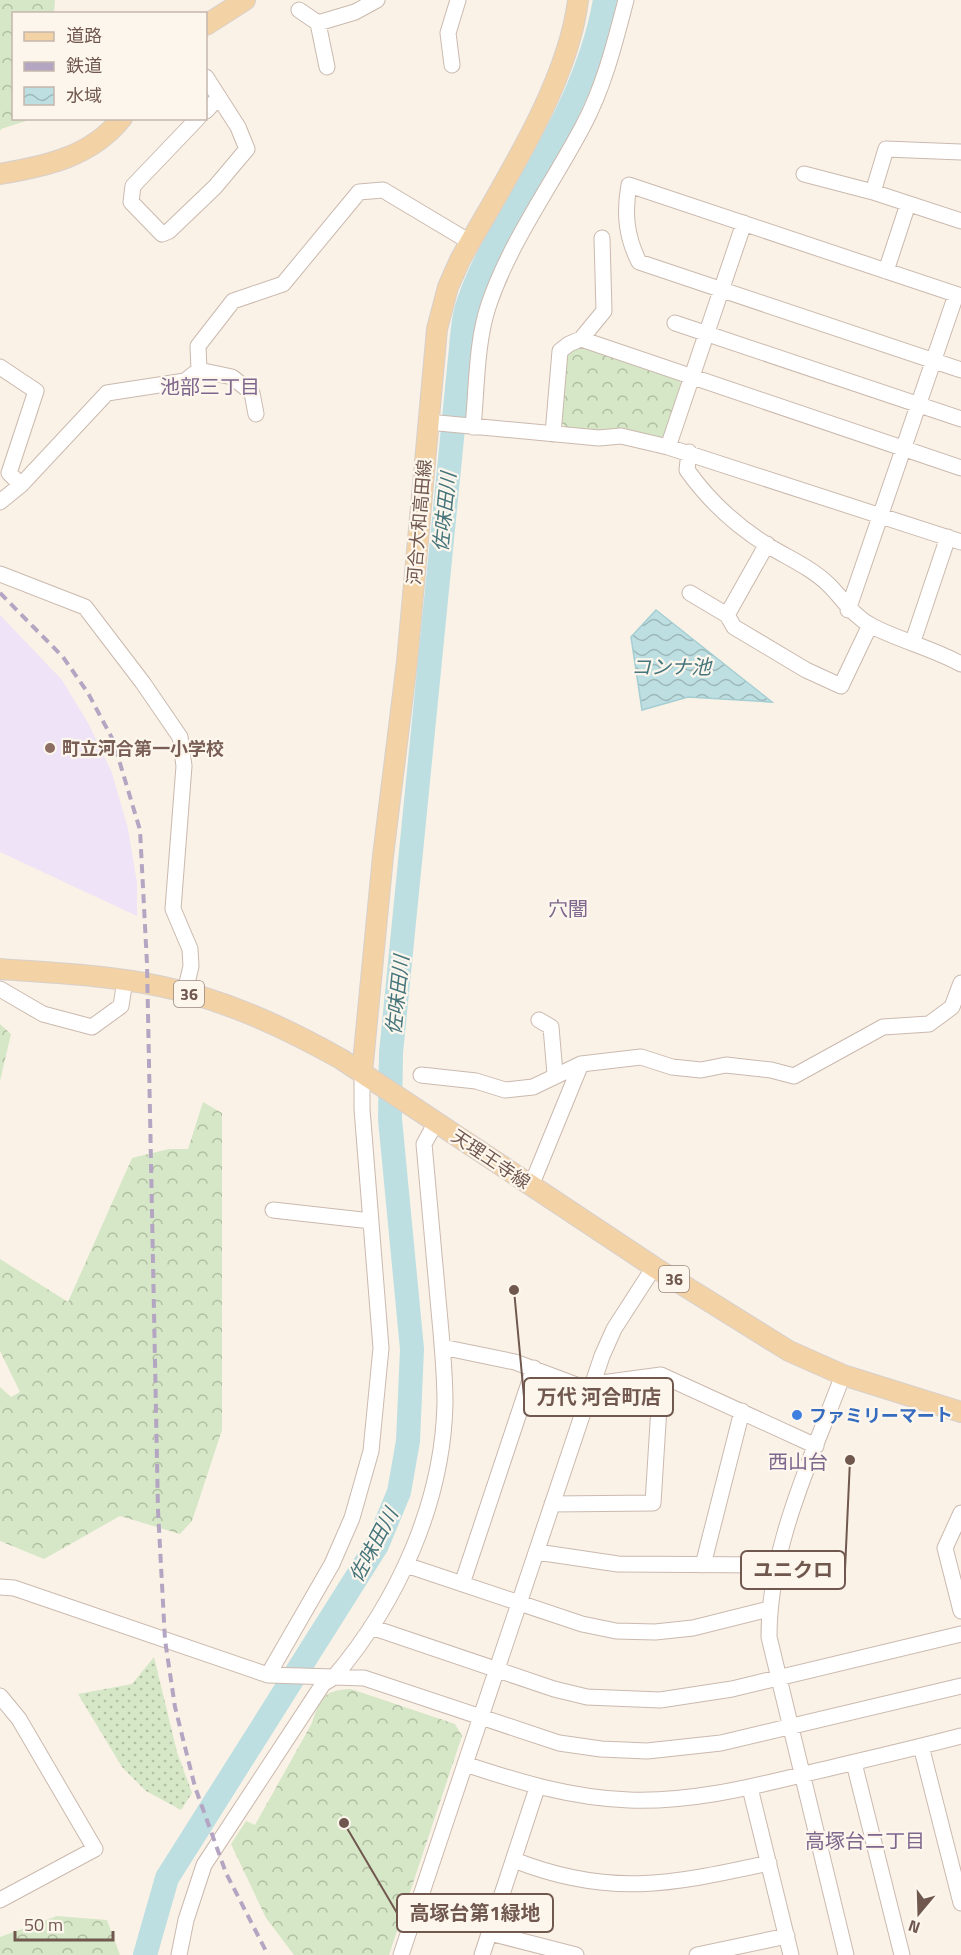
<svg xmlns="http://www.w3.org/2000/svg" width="961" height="1955" viewBox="0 0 961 1955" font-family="'Titillium Web','Noto Sans JP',sans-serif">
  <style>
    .education { fill: #eee3f7 }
    .grass { fill: url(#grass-dots) }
    .forest { fill: url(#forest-crowns) }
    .water { fill: url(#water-waves); stroke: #a4ced3; stroke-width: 1.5 }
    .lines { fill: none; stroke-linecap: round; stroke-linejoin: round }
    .river { stroke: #bddfe2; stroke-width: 24 }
    .minor-casing { stroke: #cbb9ae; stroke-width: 17 }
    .major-casing { stroke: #d7d0cd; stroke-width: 22 }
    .minor { stroke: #fff; stroke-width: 15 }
    .major { stroke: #f3d2a5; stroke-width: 20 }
    .rail { stroke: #b4a6c3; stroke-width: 4; stroke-dasharray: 9 6; stroke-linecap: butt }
    .education-dot { fill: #8d6e63; stroke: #fdf6ed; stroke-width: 2 }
    .shop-dot { fill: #3f7fe0; stroke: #fdf6ed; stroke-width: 2 }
    .labels { text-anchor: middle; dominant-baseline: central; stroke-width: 4.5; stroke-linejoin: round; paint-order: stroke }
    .shield { fill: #fdf6ed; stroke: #9b877e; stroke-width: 1.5 }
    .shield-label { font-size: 16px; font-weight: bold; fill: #71584e }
    .street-label { font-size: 18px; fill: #71584e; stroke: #fdf6ed }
    .education-label { font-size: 18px; font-weight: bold; fill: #785e54; stroke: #fdf6ed; text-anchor: start }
    .shop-label { font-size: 18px; font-weight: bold; fill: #366cbe; stroke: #fdf6ed; text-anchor: start }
    .neighbourhood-label { font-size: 20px; fill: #7e668d; stroke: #fdf6ed }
    .water-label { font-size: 20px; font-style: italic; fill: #46767c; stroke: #fdf6ed }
    .leader { fill: none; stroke: #71584e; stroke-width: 2 }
    .callout-dot { fill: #71584e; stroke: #fdf6ed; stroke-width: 2 }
    .callout { fill: #fdf6ed; stroke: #71584e; stroke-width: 2 }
    .callout-label { font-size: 20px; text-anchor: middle; font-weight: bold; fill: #71584e }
  </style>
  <defs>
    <pattern id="grass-dots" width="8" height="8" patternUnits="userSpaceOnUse" patternTransform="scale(1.5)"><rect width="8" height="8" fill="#d5e7c6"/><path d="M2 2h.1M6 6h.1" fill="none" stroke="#b1bea3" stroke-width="1.8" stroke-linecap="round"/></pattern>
    <pattern id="forest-crowns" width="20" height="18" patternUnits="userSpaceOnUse" patternTransform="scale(1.5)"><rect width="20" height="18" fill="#d5e7c6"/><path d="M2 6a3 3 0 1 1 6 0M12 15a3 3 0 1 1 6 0" fill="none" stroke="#b1bea3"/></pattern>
    <pattern id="water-waves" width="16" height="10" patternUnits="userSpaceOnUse" patternTransform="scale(1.5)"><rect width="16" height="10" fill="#bddfe2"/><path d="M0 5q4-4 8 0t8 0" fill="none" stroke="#9eb8b9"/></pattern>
  </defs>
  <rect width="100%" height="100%" fill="#faf2e7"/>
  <!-- education -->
  <path class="education" d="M0 615 62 680 88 723 112 773 128 829 137 883V916L0 852Z"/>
  <!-- grass -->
  <path class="grass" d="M154 1657 177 1752 192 1793 181 1810 146 1791 122 1767 78 1694 132 1684Z"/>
  <!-- forest -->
  <path class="forest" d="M0 0H55L54 13 14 14V118L32 119 1 129 0 132Z
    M582 346 679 379 682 386 665 438 656 441 567 429 561 422 564 358 568 351Z
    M0 1024 11 1034 0 1081Z
    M203 1102 222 1113V1430L192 1521 180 1534 120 1516 44 1559 0 1541V1387L11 1397 20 1392 0 1351V1259L68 1302 132 1158 169 1149H188Z
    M351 1689 455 1724 462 1736 389 1955H294L266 1918 231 1844 246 1821 255 1825 312 1723C320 1698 324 1690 351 1689Z
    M57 1916 107 1920 120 1955H0V1937Z"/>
  <!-- water -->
  <path class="water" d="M656 610 772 702 688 697 642 710 631 637Z"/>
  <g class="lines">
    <!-- river -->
    <path class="river" d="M145 1955 167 1878 377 1545 399 1492 408 1441 412 1349 390 1119 391 1053 460 358C462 341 462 321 468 304 480 267 500 235 519 202 556 137 592 74 605 0"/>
    <!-- minor casing -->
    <g class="minor-casing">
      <path id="minor" d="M299 10 318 23
        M452 65 448 33 458 0
        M327 67 318 23 355 12 377 0
        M206 111 219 97
        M198 118 133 186 131 202 162 234 169 231 215 187 247 149 238 127 206 77
        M961 152 886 149 873 192 961 221
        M804 174 873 192
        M886 271 908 204
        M961 296 629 185C624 213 626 236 639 262L961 370
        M675 323 961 419
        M581 339 604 311 602 238
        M0 367 36 391 9 473 21 485
        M199 370 232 377 252 393 256 414
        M428 422 599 438 621 436 668 447 961 542
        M473 427C477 387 476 342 489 304 510 242 553 183 583 126 604 87 615 42 626 0
        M553 434 560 351 569 344 581 339 961 468
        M668 447 744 223
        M689 452 687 470C709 501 735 525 767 545 788 558 812 568 829 585 844 600 853 616 872 626 901 641 932 648 961 664
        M0 502 21 485 107 393 185 381 199 370 198 346 233 301 283 284 359 192 383 190 470 242
        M767 544 727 615 734 627 806 670 841 686 870 625
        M0 574 85 607 143 683 180 737 184 766 173 909 190 949 191 966 185 992
        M690 593 727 615
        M848 610 956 295
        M913 641 948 537
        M0 989 43 1014 92 1027 121 1006 125 980
        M539 1020 551 1027 555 1074
        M421 1075 476 1081 505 1090 533 1087 581 1064 641 1057 672 1067 701 1070 726 1065 771 1070 794 1076 883 1027 929 1024 952 1007 961 983
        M531 1186 581 1064
        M273 1210 371 1221
        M442 1347 515 1362 579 1386 661 1375 816 1446
        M843 1375C811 1460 769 1546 769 1637L846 1955
        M552 1504 653 1503 661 1375
        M961 1513 945 1548 961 1611
        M537 1552 618 1564 777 1565
        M406 1565 582 1624 616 1631 655 1632 693 1628 769 1609
        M703 1565 742 1411
        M462 1584 534 1368
        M0 1587 14 1588 268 1675
        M371 1627 554 1689 587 1697 660 1700 732 1689 961 1634
        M334 1677 364 1678 559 1743 601 1749 647 1751 721 1743 961 1686
        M334 1677C398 1602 443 1502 445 1403 445 1368 441 1333 438 1299 433 1247 429 1196 424 1144L436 1122
        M0 1696 19 1719 95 1849 0 1900
        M921 1746 961 1903
        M854 1763 902 1955
        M465 1764C519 1782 572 1798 629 1800 688 1802 744 1789 801 1775 854 1762 908 1750 961 1736
        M750 1788 791 1955
        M514 1860C610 1898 672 1884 769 1863
        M490 1933 576 1955
        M179 1955 186 1920 204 1865 323 1684 334 1677 268 1675 332 1564 352 1518 371 1451 381 1348 362 1109V1073
        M401 1955 602 1356 614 1329 654 1267
        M482 1955 537 1788
        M697 1955 787 1936"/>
    </g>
    <!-- major casing -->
    <g class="major-casing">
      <path id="major" d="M206 25 245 0
        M0 174C46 166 91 157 122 118
        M0 969C53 973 107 975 159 986 224 999 284 1027 341 1059L654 1267 789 1351 843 1375 961 1412
        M362 1073 383 856 407 662 437 329 448 287 460 260C502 185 568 85 578 0"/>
    </g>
    <!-- minor -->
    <use href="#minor" class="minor"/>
    <!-- major -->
    <use href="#major" class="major"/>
    <!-- rail -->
    <path class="rail" d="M0 593 63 657 88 693 113 740 140 830 147 964 158 1510 165 1640 175 1707 195 1787 226 1873 268 1955"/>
  </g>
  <!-- markers -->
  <circle class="education-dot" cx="50" cy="748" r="6"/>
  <circle class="shop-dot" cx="797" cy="1415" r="6"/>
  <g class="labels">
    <!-- shield labels -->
    <g class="shield">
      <rect x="174" y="981" width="30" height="26" rx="4.5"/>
      <rect x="659" y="1266" width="30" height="26" rx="4.5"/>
    </g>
    <g class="shield-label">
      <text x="189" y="994">36</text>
      <text x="674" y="1279">36</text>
    </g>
    <!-- street labels -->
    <g class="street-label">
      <text transform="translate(419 522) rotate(-85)">河合大和高田線</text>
      <text transform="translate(491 1159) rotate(34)">天理王寺線</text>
    </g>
    <!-- education labels -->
    <g class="education-label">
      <text x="62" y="748">町立河合第一小学校</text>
    </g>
    <!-- shop labels -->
    <g class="shop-label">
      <text x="809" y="1415">ファミリーマート</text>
    </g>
    <!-- neighbourhood labels -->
    <g class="neighbourhood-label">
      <text x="210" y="386">池部三丁目</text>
      <text x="568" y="908">穴闇</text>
      <text x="798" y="1461">西山台</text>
      <text x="865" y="1840">高塚台二丁目</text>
    </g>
    <!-- water labels -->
    <g class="water-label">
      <text transform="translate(444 512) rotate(-84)">佐味田川</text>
      <text x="671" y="666">コンナ池</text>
      <text transform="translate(397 995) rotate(-84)">佐味田川</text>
      <text transform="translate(373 1545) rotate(-62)">佐味田川</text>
    </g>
  </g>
  <!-- callouts -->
  <path class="leader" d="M514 1290L524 1397M850 1460L845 1570M344 1823L397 1913"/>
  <g class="callout-dot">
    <circle cx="514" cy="1290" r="6"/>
    <circle cx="850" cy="1460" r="6"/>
    <circle cx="344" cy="1823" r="6"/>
  </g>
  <g class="callout">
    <rect x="524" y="1378" width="149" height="38" rx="6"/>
    <rect x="741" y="1551" width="104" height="38" rx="6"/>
    <rect x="397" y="1894" width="156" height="38" rx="6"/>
  </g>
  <g class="callout-label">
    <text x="599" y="1404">万代 河合町店</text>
    <text x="793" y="1577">ユニクロ</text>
    <text x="475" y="1920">高塚台第1緑地</text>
  </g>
  <!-- legend -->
  <rect x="12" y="12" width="195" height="108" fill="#fdf6ed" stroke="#c5b7ad" stroke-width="1.5"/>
  <rect x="24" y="32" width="30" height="9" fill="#f3d2a5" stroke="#c5b7ad" stroke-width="1.5"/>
  <text x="66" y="42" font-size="18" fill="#71584e">道路</text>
  <rect x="24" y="62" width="30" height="9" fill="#b4a6c3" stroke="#c5b7ad" stroke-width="1.5"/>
  <text x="66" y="72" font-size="18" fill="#71584e">鉄道</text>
  <rect x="24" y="87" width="30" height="18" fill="url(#water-waves)" stroke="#c5b7ad" stroke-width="1.5"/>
  <text x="66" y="102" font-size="18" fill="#71584e">水域</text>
  <!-- north arrow -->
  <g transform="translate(919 1913) rotate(199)" stroke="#fdf6ed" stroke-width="4.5" paint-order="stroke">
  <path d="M0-4.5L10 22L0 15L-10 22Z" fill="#71584e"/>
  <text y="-9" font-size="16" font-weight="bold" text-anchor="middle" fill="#71584e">N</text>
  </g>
  <!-- scale -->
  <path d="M15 1931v9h98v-9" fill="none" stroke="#71584e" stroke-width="3"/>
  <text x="24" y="1931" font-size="18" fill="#71584e" stroke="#fdf6ed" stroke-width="4.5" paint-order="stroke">50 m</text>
</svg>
